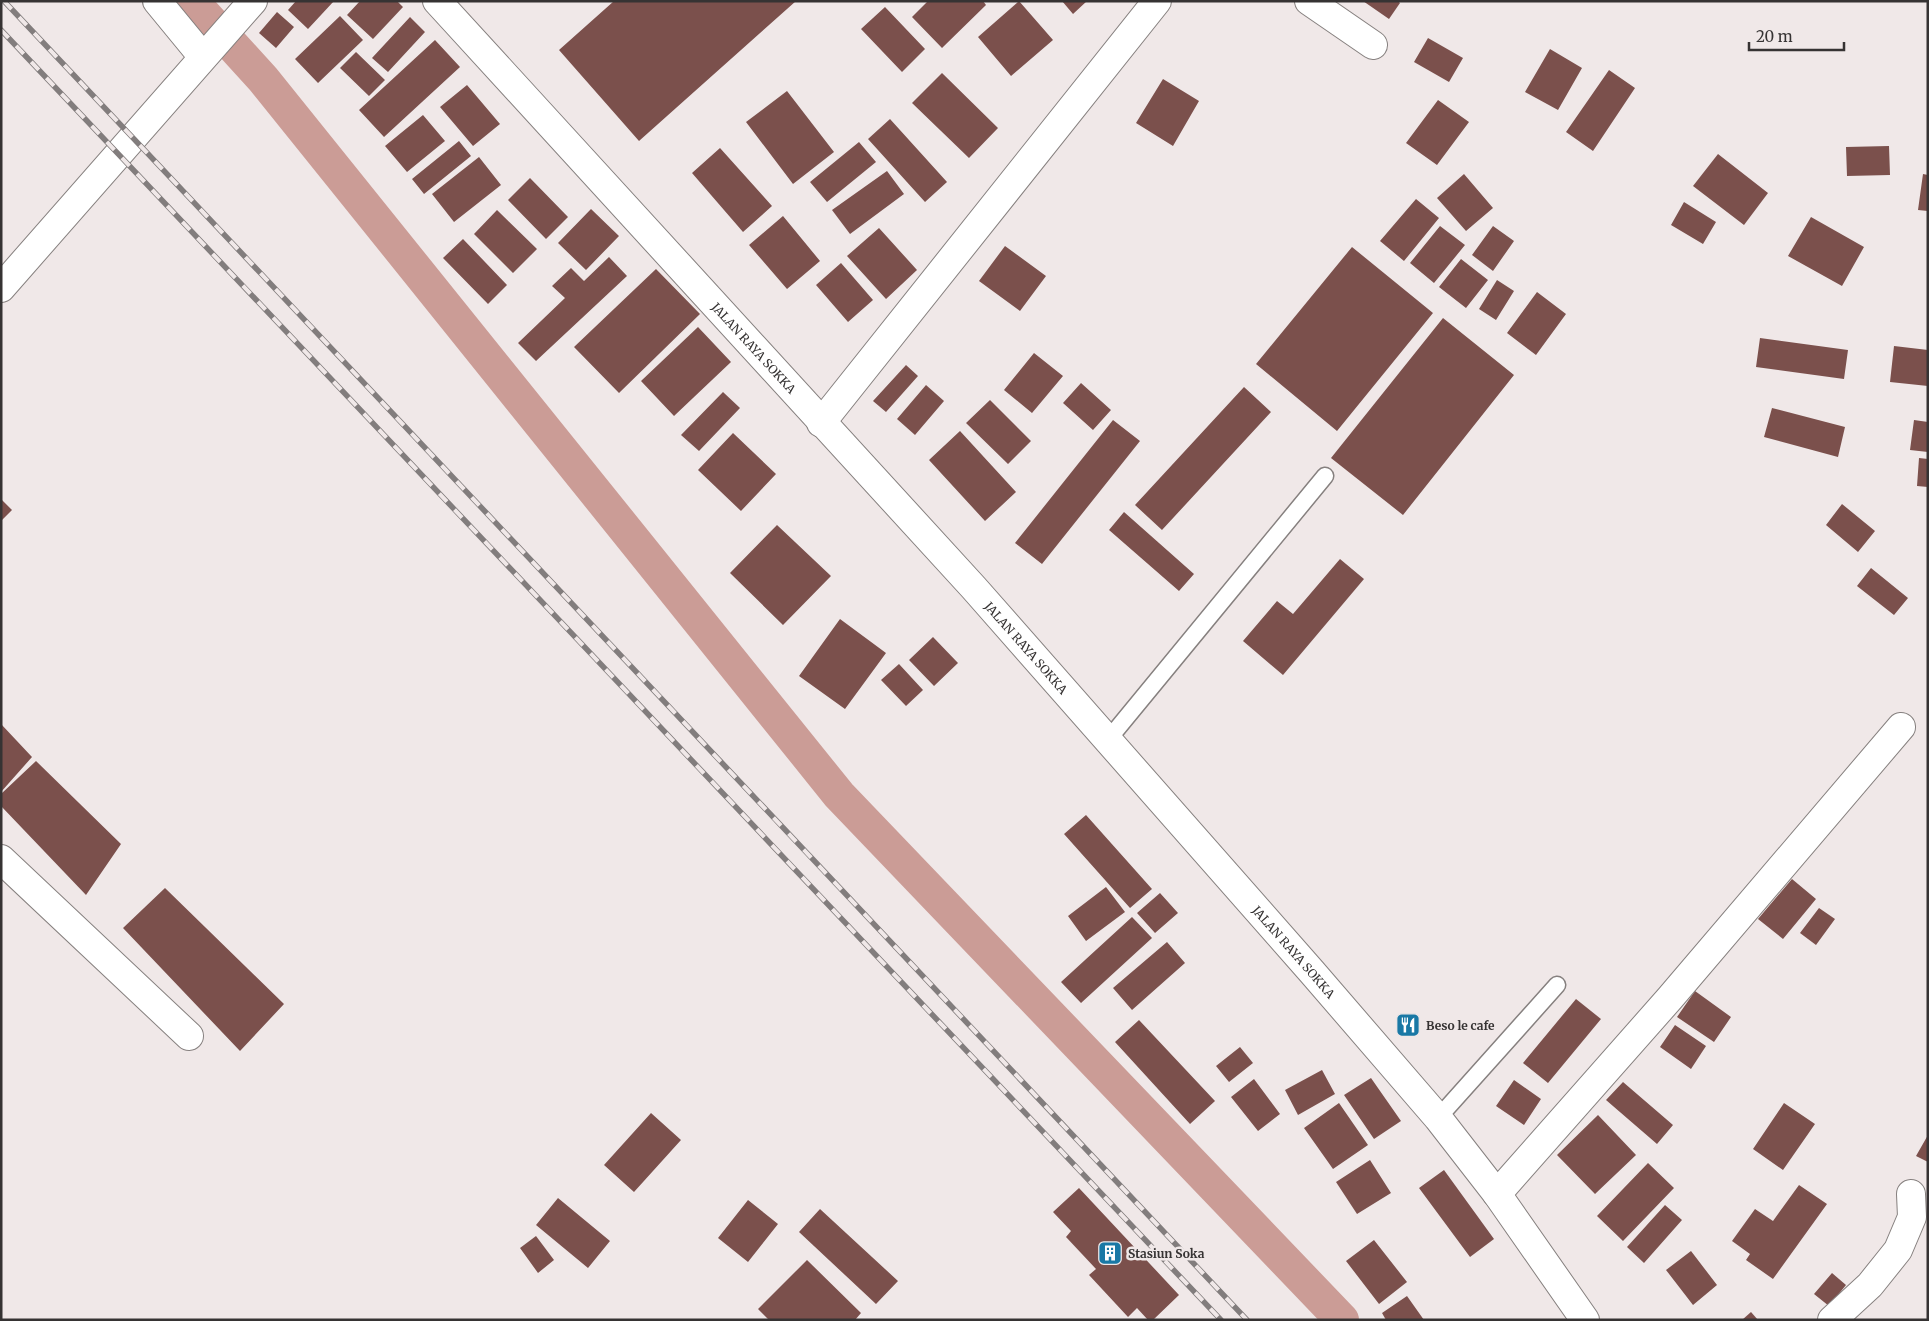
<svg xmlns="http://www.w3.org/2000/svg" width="1929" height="1321" viewBox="0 0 1929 1321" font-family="Merriweather,serif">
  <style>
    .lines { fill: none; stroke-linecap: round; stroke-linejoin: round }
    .canal { stroke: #cb9c96; stroke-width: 34 }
    .building { fill: #7b504c }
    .lane-casing { stroke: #86807f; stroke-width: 19 }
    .street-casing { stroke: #86807f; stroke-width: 30 }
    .secondary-casing { stroke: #86807f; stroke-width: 30 }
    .lane { stroke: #fff; stroke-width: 16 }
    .street { stroke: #fff; stroke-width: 28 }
    .secondary { stroke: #fff; stroke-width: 28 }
    .rail-casing { stroke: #827d7d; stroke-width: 5.5 }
    .rail { stroke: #f0e8e8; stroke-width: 4; stroke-dasharray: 11; stroke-linecap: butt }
    .labels { text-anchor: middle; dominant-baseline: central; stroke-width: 5; stroke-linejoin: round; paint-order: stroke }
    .street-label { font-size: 12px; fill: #363333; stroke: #f0e8e8 }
    .poi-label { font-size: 12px; font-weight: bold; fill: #363333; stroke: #f0e8e8; text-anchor: start }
  </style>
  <rect width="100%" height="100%" fill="#f0e8e8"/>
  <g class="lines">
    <!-- canal -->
    <path class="canal" d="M192 1 263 79 839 795 1342 1320"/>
  </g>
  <!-- building -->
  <path class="building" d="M296 1H334L308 29 288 10Z
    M360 1H397L403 7 373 39 347 15Z
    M614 1H796L639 141 559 50Z
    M928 1H983L986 5 942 48 912 17Z
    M1019 1 1053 40 1011 76 978 37Z
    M1062 1H1087L1073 14Z
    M1363 1H1398L1400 3 1389 19Z
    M885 7 925 49 902 72 861 29Z
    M277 12 294 27 276 48 259 33Z
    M340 16 363 40 318 83 295 59Z
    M410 17 425 32 388 72 372 58Z
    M1428 38 1463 58 1449 82 1414 62Z
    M435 40 460 67 384 137 359 110Z
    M1550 49 1582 68 1558 110 1525 92Z
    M356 52 385 80 369 96 340 68Z
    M1609 70 1635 88 1593 151 1566 132Z
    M942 73 998 128 969 158 912 103Z
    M1163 79 1199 101 1173 146 1136 123Z
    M467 85 500 124 473 146 440 107Z
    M787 91 834 152 793 184 746 122Z
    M1438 100 1469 122 1437 165 1406 143Z
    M423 115 445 141 407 172 385 146Z
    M890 119 947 182 925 202 868 139Z
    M459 141 471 156 424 194 412 179Z
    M859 142 876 162 827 202 810 182Z
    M1889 146 1890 175 1847 176 1846 147Z
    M720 148 772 206 743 232 692 173Z
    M1718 154 1768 193 1744 225 1693 186Z
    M479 157 501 185 454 222 432 194Z
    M887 171 904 194 850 234 832 210Z
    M1464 174 1493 208 1466 231 1437 198Z
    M1923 174 1928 175V211L1918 210Z
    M530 178 568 217 546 239 508 200Z
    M1416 199 1439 218 1404 261 1380 241Z
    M1684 202 1716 222 1703 244 1671 225Z
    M591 209 619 236 586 270 558 243Z
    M497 210 537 249 513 273 474 234Z
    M783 216 820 261 787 289 749 245Z
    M1811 217 1864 247 1842 286 1788 256Z
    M1440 226 1465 245 1434 283 1410 263Z
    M1493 226 1514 241 1493 271 1472 255Z
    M879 228 917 270 886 299 847 256Z
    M463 239 507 285 488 304 443 258Z
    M1005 246 1046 276 1020 311 979 281Z
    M1352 247 1433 313 1337 431 1256 364Z
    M609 257 627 276 536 361 518 343 565 298 552 286 571 268 584 281Z
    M1461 259 1488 280 1466 308 1439 287Z
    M841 263 873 300 848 322 816 285Z
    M656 269 700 314 619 393 574 347Z
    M1497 280 1514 291 1496 320 1479 309Z
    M1537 292 1566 314 1536 355 1507 333Z
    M1443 318 1514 375 1403 515 1331 458Z
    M698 327 731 362 674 416 641 381Z
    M1760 338 1848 350 1844 379 1756 367Z
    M1894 346 1928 350V386L1890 382Z
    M1034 353 1063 376 1032 413 1004 390Z
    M906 365 918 376 886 412 873 401Z
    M1081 383 1111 410 1093 430 1063 403Z
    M926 385 944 401 915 435 897 419Z
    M1244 387 1271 412 1162 530 1135 505Z
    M723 392 740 408 699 451 681 435Z
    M990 400 1031 441 1008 464 966 423Z
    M1772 408 1845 427 1838 457 1764 437Z
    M1113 420 1140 441 1042 564 1015 543Z
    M1914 420 1928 422V452L1910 450Z
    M960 431 1016 492 985 521 929 460Z
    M733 433 776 474 741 511 698 470Z
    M1919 458 1928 459V487L1917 486Z
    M1 499 12 510 1 521Z
    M1842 504 1875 531 1858 552 1826 525Z
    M1124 512 1194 574 1179 591 1109 530Z
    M777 525 831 576 783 625 730 573Z
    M1340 559 1364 579 1283 675 1243 641 1277 601 1293 614Z
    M1871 568 1908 598 1894 615 1857 586Z
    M840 619 886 653 845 709 799 676Z
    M933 637 958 663 934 686 909 660Z
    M899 664 923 690 906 706 881 680Z
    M1 724 32 757 1 792Z
    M36 761 121 844 86 895 1 806V794Z
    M1086 815 1152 889 1130 908 1064 834Z
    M1792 879 1816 899 1783 939 1758 919Z
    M1106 887 1125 912 1086 941 1068 916Z
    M165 888 284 1004 240 1051 123 928Z
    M1160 893 1178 913 1155 933 1137 913Z
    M1819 908 1835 919 1816 945 1800 933Z
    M1132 917 1152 938 1081 1003 1061 982Z
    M1167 942 1185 963 1132 1010 1113 988Z
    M1695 991 1731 1017 1714 1042 1677 1017Z
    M1576 999 1601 1019 1548 1083 1523 1063Z
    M1139 1020 1215 1101 1190 1124 1115 1042Z
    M1675 1025 1706 1046 1691 1069 1660 1047Z
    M1240 1047 1253 1063 1229 1082 1216 1066Z
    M1322 1070 1335 1094 1298 1115 1285 1090Z
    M1371 1078 1401 1121 1374 1139 1344 1095Z
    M1254 1079 1280 1114 1258 1131 1231 1097Z
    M1514 1080 1541 1099 1524 1125 1496 1106Z
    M1623 1082 1673 1125 1657 1144 1606 1100Z
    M1339 1103 1368 1145 1333 1169 1304 1128Z
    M1784 1103 1815 1124 1783 1170 1753 1149Z
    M651 1113 681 1140 634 1192 604 1165Z
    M1598 1115 1636 1155 1595 1194 1557 1155Z
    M1928 1135V1162L1916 1156Z
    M1370 1160 1391 1193 1357 1214 1336 1182Z
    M1648 1163 1674 1188 1623 1241 1597 1216Z
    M1444 1170 1494 1239 1470 1257 1419 1188Z
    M1799 1185 1827 1204 1773 1279 1746 1260 1750 1254 1732 1241 1755 1209 1773 1221Z
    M1079 1188 1179 1295 1153 1320H1148L1137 1308 1128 1317 1089 1275 1096 1269 1066 1237 1071 1231 1053 1212Z
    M558 1198 610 1241 588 1268 536 1225Z
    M748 1200 778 1224 748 1262 718 1238Z
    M1665 1205 1682 1220 1644 1263 1627 1247Z
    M820 1209 898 1281 876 1304 799 1232Z
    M536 1236 554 1260 538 1273 520 1248Z
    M1374 1240 1407 1282 1379 1304 1346 1261Z
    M1691 1251 1717 1285 1693 1305 1666 1270Z
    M807 1260 861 1313 855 1320H769L758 1309Z
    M1832 1273 1846 1285 1829 1306 1814 1294Z
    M1407 1296 1424 1320H1386L1382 1313Z
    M1751 1312 1758 1320H1742Z"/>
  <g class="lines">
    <!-- lane casing -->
    <g class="lane-casing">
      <path id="lane" d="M1107 741 1325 476
        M1438 1118 1557 985"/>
    </g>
    <!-- street casing -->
    <g class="street-casing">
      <path id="street" d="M157 1 203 57
        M1309 1 1373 45
        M1 288 253 1
        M821 423 1157 1
        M1 859 189 1036
        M1497 1194 1670 998 1901 727
        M1832 1320 1870 1285 1898 1250 1912 1217 1911 1194"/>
    </g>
    <!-- secondary casing -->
    <g class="secondary-casing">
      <g id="secondary">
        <path id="s1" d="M437 1 974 588 1312 972 1438 1118 1497 1194 1585 1320"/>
      </g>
    </g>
    <!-- lane -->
    <use href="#lane" class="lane"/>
    <!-- street -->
    <use href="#street" class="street"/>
    <!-- secondary -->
    <use href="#secondary" class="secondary"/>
    <!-- rail casing -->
    <g class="rail-casing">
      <path id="rail" d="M4 1 1247 1320
        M1 30 1221 1320"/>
    </g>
    <!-- rail -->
    <use href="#rail" class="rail"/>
  </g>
  <!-- icons -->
  <defs>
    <g id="restaurant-square" transform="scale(1.25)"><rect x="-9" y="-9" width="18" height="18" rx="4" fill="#1978a5" stroke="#f0e8e8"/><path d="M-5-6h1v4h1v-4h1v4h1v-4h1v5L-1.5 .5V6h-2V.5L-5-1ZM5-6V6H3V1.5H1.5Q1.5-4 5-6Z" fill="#fff"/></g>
    <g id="building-square" transform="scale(1.25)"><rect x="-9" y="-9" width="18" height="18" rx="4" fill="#1978a5" stroke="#f0e8e8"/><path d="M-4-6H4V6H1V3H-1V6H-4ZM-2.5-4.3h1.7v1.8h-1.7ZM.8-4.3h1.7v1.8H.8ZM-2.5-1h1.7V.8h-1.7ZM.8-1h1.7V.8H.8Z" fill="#fff"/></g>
  </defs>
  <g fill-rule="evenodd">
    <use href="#restaurant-square" x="1408" y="1025"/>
    <use href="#building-square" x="1110" y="1253"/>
  </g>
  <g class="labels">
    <!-- street labels -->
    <g class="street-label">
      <text stroke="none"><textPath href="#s1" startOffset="470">JALAN RAYA SOKKA</textPath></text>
      <text stroke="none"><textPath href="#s1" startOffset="875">JALAN RAYA SOKKA</textPath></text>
      <text stroke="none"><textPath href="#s1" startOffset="1280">JALAN RAYA SOKKA</textPath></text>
    </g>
    <!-- poi labels -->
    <g class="poi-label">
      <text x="1426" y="1025">Beso le cafe</text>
      <text x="1128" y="1253">Stasiun Soka</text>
    </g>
  </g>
  <!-- border -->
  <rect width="1929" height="1321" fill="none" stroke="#363333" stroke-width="5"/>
  <!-- scale -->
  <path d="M1749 42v8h95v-8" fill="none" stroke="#363333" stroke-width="2.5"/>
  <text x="1756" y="42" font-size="15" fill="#363333" stroke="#f0e8e8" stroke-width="4" paint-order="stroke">20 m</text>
</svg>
